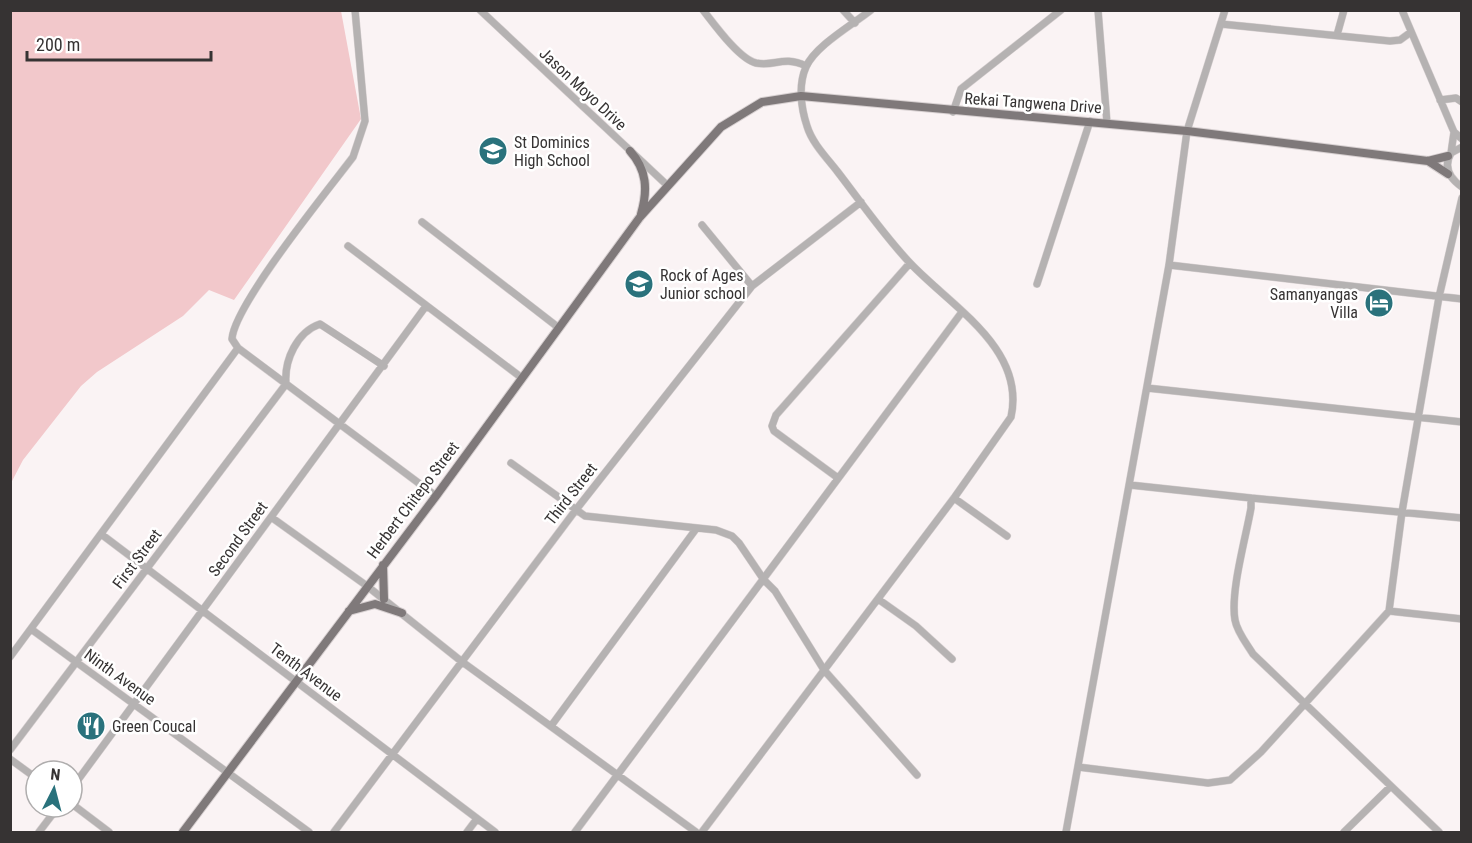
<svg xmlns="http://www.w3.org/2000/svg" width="1472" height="843" viewBox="0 0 1472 843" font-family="'Roboto Condensed',sans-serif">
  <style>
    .green { fill: #f2c8cb }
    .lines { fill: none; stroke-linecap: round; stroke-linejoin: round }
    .minor-casing { stroke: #d7d0d1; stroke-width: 8 }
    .major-casing { stroke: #d7d0d1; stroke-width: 10 }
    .minor { stroke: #b5b2b2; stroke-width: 7 }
    .major { stroke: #7f797a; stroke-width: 8 }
    .labels { text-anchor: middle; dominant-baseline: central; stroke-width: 5; stroke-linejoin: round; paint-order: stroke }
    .street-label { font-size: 16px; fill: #363333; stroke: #fff }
    .poi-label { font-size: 16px; fill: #363333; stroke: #fff; text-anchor: start }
  </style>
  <rect width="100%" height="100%" fill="#faf3f4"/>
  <!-- green -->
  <path class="green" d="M11 10 341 11 361 119 234 300 209 290 183 316 97 372 81 386 23 460 11 483Z"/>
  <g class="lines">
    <!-- minor casing -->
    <g class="minor-casing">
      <path id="minor" d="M355 10 365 121 353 157C328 190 234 305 232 339L238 348 436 496
        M480 10 668 186
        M703 10C714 24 739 59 756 63 775 67 783 55 806 66
        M843 10 855 23
        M1098 10 1107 123
        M1402 10 1454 132 1462 139
        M1221 24 1390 41 1400 40 1411 32
        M1337 35 1344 10
        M1440 100 1456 98 1462 102
        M953 112 961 89 1061 10
        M1462 147 1451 153C1443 167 1449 178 1462 187
        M1451 153 1454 132
        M422 222 559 328
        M702 225 752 286
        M348 246 522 378
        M1169 265 1462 299
        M1037 284 1090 121
        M1147 388 1462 422
        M511 463 585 516 716 530 732 536 739 543 764 580 775 591 824 670 917 775
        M838 478 774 431 772 426 776 415 910 263
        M1130 485 1251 498V508C1246 537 1230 592 1235 620 1237 632 1247 644 1253 654L1439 832
        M954 498 1007 536
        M1251 498 1462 518
        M271 517 367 586 461 661 696 832
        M101 534 495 832
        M878 599 916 626 952 659
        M1389 611 1402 512 1439 297 1462 198
        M31 629 309 832
        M10 657 238 348
        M551 726 696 529
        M10 750 286 384C284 360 297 332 320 324L384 366
        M10 759 36 778
        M1078 767 1208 783 1230 780 1261 752 1389 611 1462 619
        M72 788 426 306
        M72 804 109 832
        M39 832 58 807
        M334 832 575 511 752 286 861 202
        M467 832 476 820
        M575 832 962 312
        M702 832 954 498 1011 417C1026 349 952 307 911 264 884 236 861 202 837 171 827 158 812 143 807 126 801 108 798 85 806 67 815 46 852 25 871 10
        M1066 832 1169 265 1187 131 1225 10
        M1344 832 1390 787"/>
    </g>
    <!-- major casing -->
    <g class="major-casing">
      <path id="major" d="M630 151C647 170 648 190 641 214
        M1428 161 1448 174
        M383 565 384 599
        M349 611 375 604 402 613
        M183 832 436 496 640 217 721 127 762 102 801 96 1187 131 1428 161 1448 156"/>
    </g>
    <!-- minor -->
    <use href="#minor" class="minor"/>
    <!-- major -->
    <use href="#major" class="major"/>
  </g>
  <!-- icons -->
  <defs>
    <g id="school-disc" transform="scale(1.5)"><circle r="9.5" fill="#2a727c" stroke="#fff"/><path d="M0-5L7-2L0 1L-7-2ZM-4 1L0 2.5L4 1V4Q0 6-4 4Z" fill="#fff"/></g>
    <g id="hotel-disc" transform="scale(1.5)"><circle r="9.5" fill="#2a727c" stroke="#fff"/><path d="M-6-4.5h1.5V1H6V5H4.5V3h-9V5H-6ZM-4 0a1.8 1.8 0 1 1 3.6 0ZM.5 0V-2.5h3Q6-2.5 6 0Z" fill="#fff"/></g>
    <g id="restaurant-disc" transform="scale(1.5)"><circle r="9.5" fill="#2a727c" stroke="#fff"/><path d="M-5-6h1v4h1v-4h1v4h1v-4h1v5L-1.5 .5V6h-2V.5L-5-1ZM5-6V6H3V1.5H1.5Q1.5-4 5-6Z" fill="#fff"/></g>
  </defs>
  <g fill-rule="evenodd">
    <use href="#school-disc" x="493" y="151"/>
    <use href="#school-disc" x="639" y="284"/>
    <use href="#hotel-disc" x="1379" y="303"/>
    <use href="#restaurant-disc" x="91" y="726"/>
  </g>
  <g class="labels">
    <!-- street labels -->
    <g class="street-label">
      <text transform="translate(583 89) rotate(43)">Jason Moyo Drive</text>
      <text transform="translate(1033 103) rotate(4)">Rekai Tangwena Drive</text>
      <text transform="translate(571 494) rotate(-52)">Third Street</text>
      <text transform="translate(413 500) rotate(-53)">Herbert Chitepo Street</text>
      <text transform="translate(238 539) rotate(-54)">Second Street</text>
      <text transform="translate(137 559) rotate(-53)">First Street</text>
      <text transform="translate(306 672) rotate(37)">Tenth Avenue</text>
      <text transform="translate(120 677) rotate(36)">Ninth Avenue</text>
    </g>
    <!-- poi labels -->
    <g class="poi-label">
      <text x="514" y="142">St Dominics<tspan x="514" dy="18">High School</tspan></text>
      <text x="660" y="275">Rock of Ages<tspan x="660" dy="18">Junior school</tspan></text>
      <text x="1358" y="294" text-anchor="end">Samanyangas<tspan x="1358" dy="18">Villa</tspan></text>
      <text x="112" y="726">Green Coucal</text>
    </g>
  </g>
  <!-- border -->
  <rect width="1472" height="843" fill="none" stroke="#363333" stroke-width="24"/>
  <!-- north arrow -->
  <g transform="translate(54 789) rotate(6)"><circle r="28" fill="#ffffff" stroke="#afadad" stroke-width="1.5"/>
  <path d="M0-4.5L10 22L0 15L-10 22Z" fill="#2a727c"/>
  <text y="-9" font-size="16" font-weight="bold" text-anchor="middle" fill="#363333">N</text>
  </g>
  <!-- scale -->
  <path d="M27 51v9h184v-9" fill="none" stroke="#363333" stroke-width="3"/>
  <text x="36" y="51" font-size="18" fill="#363333" stroke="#ffffff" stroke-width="4.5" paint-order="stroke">200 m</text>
</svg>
